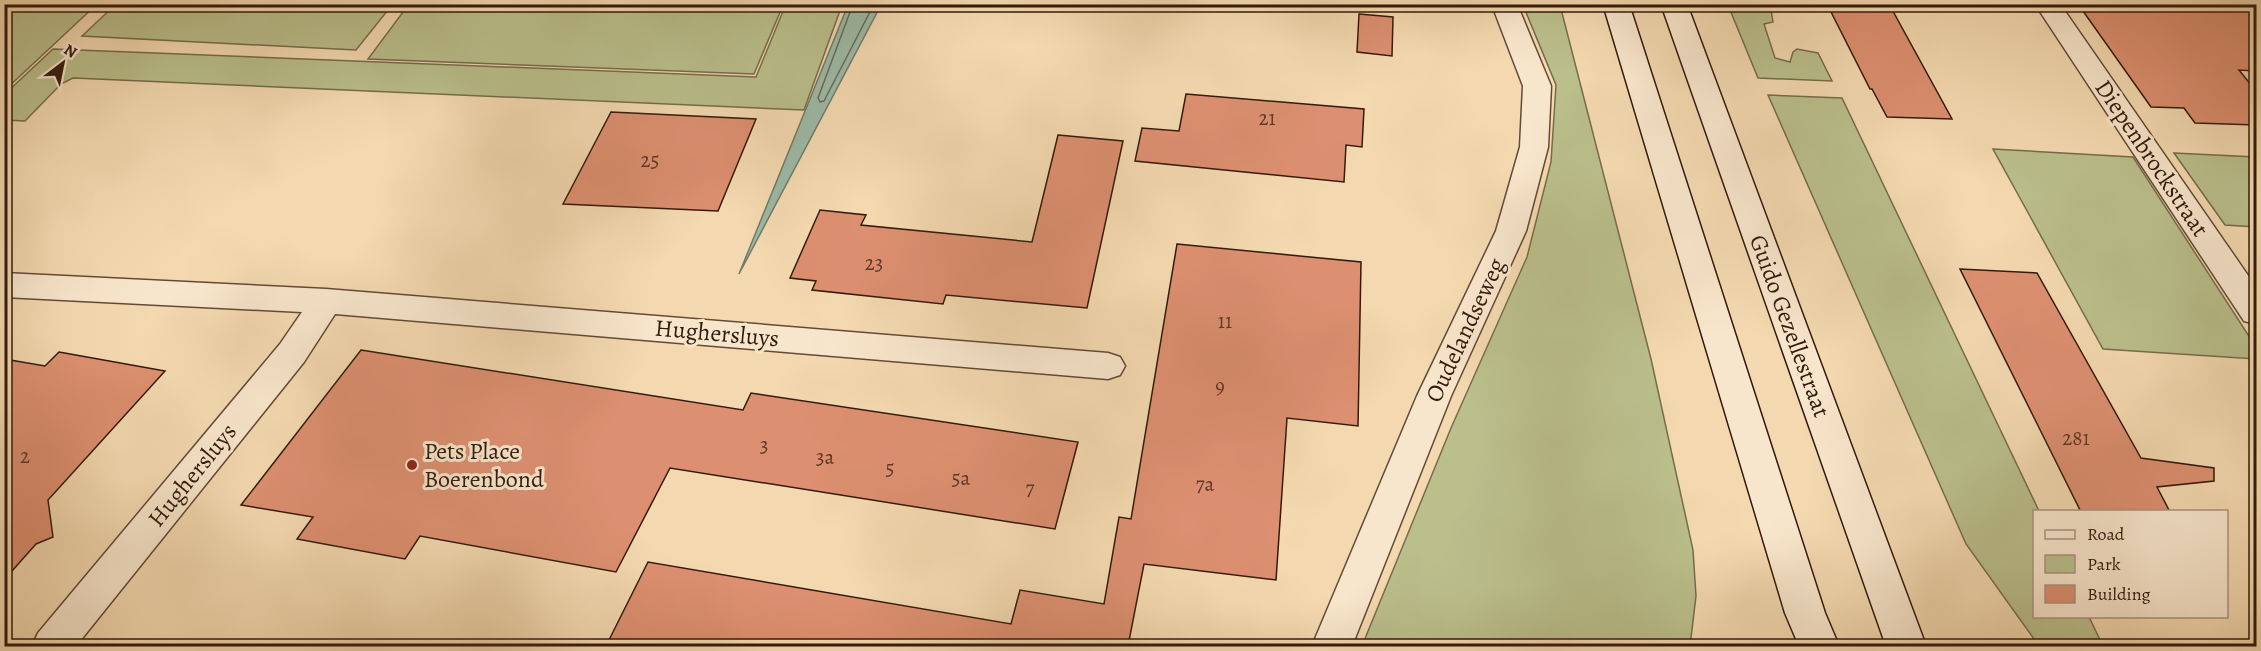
<svg xmlns="http://www.w3.org/2000/svg" width="2261" height="651" viewBox="0 0 2261 651" font-family="Alegreya,serif">
  <style>
    .green { fill: #babf8c; stroke: #766c4c; stroke-width: 1.5 }
    .water { fill: #9cbaa7; stroke: #727a69; stroke-width: 1.5 }
    .lines { fill: none; stroke-linecap: round; stroke-linejoin: round }
    .shore { stroke: #686a5a; stroke-width: 1.5 }
    .building { fill: #dd9071; stroke: #331a0d; stroke-width: 1.5 }
    .minor-casing { stroke: #634a36; stroke-width: 3 }
    .secondary-casing { stroke: #331a0d; stroke-width: 3 }
    .minor { fill: #f8e6cc; fill-rule: evenodd }
    .secondary { fill: #f8e6cc; fill-rule: evenodd }
    .poi-dot { fill: #8f2418; stroke: #f8e6cc; stroke-width: 2 }
    .labels { text-anchor: middle; dominant-baseline: central; stroke-width: 6; stroke-linejoin: round; paint-order: stroke }
    .number-label { font-size: 21px; fill: #5e3826 }
    .street-label { font-size: 24px; fill: #331a0d; stroke: #f8e6cc }
    .poi-label { font-size: 24px; fill: #331a0d; stroke: #f8e6cc; text-anchor: start }
  </style>
  <rect width="100%" height="100%" fill="#f4d9b0"/>
  <filter id="stains"><feTurbulence type="fractalNoise" baseFrequency=".00333" numOctaves="4"/><feColorMatrix values="0 0 0 0 .2 0 0 0 0 .09 0 0 0 0 .02 0 0 0 .5 -.17"/></filter>
  <radialGradient id="worn" r=".72"><stop offset=".6" stop-color="#630" stop-opacity="0"/><stop offset="1" stop-color="#630" stop-opacity=".3"/></radialGradient>
  <!-- green -->
  <path class="green" d="M5 4H96V5L5 90Z
    M409 4H783V5L754 74 368 59Z
    M786 4 842 5 804 110 73 78 61 84 25 121 5 120V94L53 49 756 77Z
    M115 5V4L392 5 356 50 82 36Z
    M1523 5H1560L1651 359 1693 550 1696 596 1690 646H1362L1451 428 1527 257 1551 162 1556 85Z
    M1728 5H1758L1771 10 1773 22 1764 24 1775 58 1790 62 1793 52 1797 49 1818 53 1832 81 1758 78Z
    M1768 95 1842 98 2039 511 2034 512V616L2089 617 2103 646H2039L1966 544Z
    M1993 149 2133 157 2256 347V359L2103 349Z
    M2174 153 2256 157V227L2225 225Z"/>
  <!-- water -->
  <path class="water" d="M848 5H881L739 274Z"/>
  <g class="lines">
    <!-- shore -->
    <path class="shore" d="M853 4 818 98 820 102 824 101 874 4"/>
  </g>
  <!-- building -->
  <path class="building" d="M1827 4H1889L1952 119 1887 117 1872 89H1870Z
    M2078 4H2256V71L2239 70 2256 91V125L2195 123 2184 108 2151 107Z
    M1359 14 1393 17 1392 56 1357 52Z
    M1186 94 1364 109 1362 147 1346 145 1344 182 1135 161 1142 128 1179 131Z
    M611 112 756 119 718 211 563 204Z
    M1058 135 1123 141 1087 308 946 295 943 304 812 290 816 281 790 278 820 210 866 215 861 225 1032 242Z
    M1177 244 1361 262 1358 426 1287 418 1276 580 1144 564 1128 646H606L648 562 1011 624 1020 590 1104 604 1119 517 1131 519Z
    M1960 269 2037 273 2141 458 2214 468V481L2157 487 2170 512H2081Z
    M361 350 743 410 751 393 1078 442 1055 529 670 468 616 572 420 536 405 559 297 539 313 517 241 505Z
    M59 352 165 371 48 500 53 537 36 544 4 580V359L45 366Z"/>
  <g class="lines">
    <!-- minor casing -->
    <g class="minor-casing">
      <path id="minor" d="M1517 4 1551 86 1548 147 1526 231 1451 396 1352 646H1312L1417 396 1496 231 1520 147 1523 86 1492 5Z
        M2035 4H2060L2256 287V324L2244 321Z
        M4 273 326 289 1108 353 1120 357 1125 366 1120 375 1108 379 335 314 304 362 76 646H32L38 633 280 344 302 312 4 297Z"/>
    </g>
    <!-- secondary casing -->
    <g class="secondary-casing">
      <path id="secondary" d="M1603 4H1629L1825 613 1839 646H1799L1785 613Z
        M1661 4H1687L1926 646H1886Z"/>
    </g>
    <!-- minor -->
    <use href="#minor" class="minor"/>
    <!-- secondary -->
    <use href="#secondary" class="secondary"/>
  </g>
  <!-- markers -->
  <circle class="poi-dot" cx="412" cy="465" r="6"/>
  <g class="labels">
    <!-- number labels -->
    <g class="number-label">
      <text x="1267" y="118">21</text>
      <text x="650" y="160">25</text>
      <text x="874" y="263">23</text>
      <text x="1225" y="321">11</text>
      <text x="1220" y="386">9</text>
      <text x="2076" y="438">281</text>
      <text x="764" y="445">3</text>
      <text x="25" y="456">2</text>
      <text x="825" y="457">3a</text>
      <text x="890" y="468">5</text>
      <text x="961" y="478">5a</text>
      <text x="1205" y="484">7a</text>
      <text x="1030" y="488">7</text>
    </g>
    <!-- street labels -->
    <g class="street-label">
      <text transform="translate(2152 158) rotate(56)">Diepenbrockstraat</text>
      <text transform="translate(1790 326) rotate(70)">Guido Gezellestraat</text>
      <text transform="translate(1465 330) rotate(-65)">Oudelandseweg</text>
      <text transform="translate(717 333) rotate(5)">Hughersluys</text>
      <text transform="translate(192 475) rotate(-51)">Hughersluys</text>
    </g>
    <!-- poi labels -->
    <g class="poi-label">
      <text x="424" y="451">Pets Place<tspan x="424" dy="28">Boerenbond</tspan></text>
    </g>
  </g>
  <!-- margin -->
  <rect width="2261" height="651" fill="none" stroke="#f4d9b0" stroke-width="24"/>
  <rect x="6" y="6" width="2249" height="639" fill="none" stroke="#331a0d" stroke-width="3"/>
  <rect x="12" y="12" width="2237" height="627" fill="none" stroke="#331a0d" stroke-width="1.5"/>
  <!-- legend -->
  <rect x="2033" y="510" width="195" height="108" fill="#f8e6cc" stroke="#a99480" stroke-width="1.5"/>
  <rect x="2045" y="530" width="30" height="9" fill="#f8e6cc" stroke="#a99480" stroke-width="1.5"/>
  <text x="2087" y="540" font-size="18" fill="#331a0d">Road</text>
  <rect x="2045" y="555" width="30" height="18" fill="#babf8c" stroke="#a99480" stroke-width="1.5"/>
  <text x="2087" y="570" font-size="18" fill="#331a0d">Park</text>
  <rect x="2045" y="585" width="30" height="18" fill="#dd9071" stroke="#a99480" stroke-width="1.5"/>
  <text x="2087" y="600" font-size="18" fill="#331a0d">Building</text>
  <!-- north arrow -->
  <g transform="translate(63 63) rotate(32)" stroke="#f8e6cc" stroke-width="4.5" paint-order="stroke">
  <path d="M0-4.5L10 22L0 15L-10 22Z" fill="#331a0d"/>
  <text y="-9" font-size="16" font-weight="bold" text-anchor="middle" fill="#331a0d">N</text>
  </g>
  <rect width="100%" height="100%" filter="url(#stains)"/>
  <rect width="100%" height="100%" fill="url(#worn)"/>
</svg>
